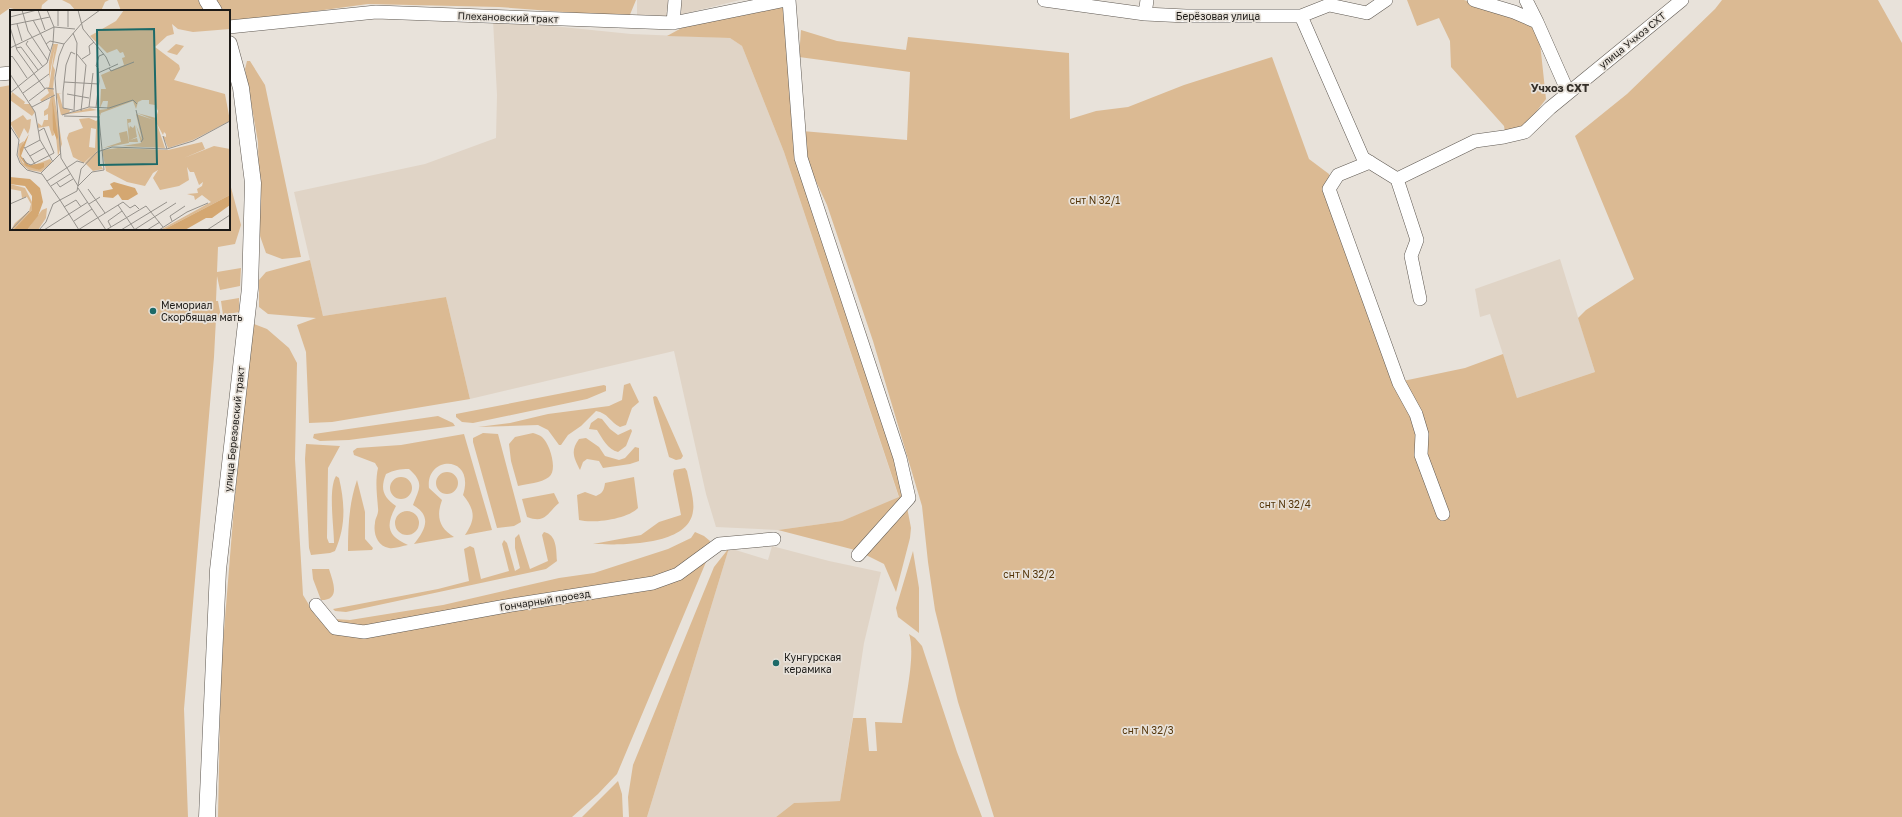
<svg xmlns="http://www.w3.org/2000/svg" width="1902" height="817" viewBox="0 0 1902 817" font-family="'Golos Text',sans-serif">
  <style>
    .built { fill: #e0d4c6 }
    .green { fill: #dbba93 }
    .lines { fill: none; stroke-linecap: round; stroke-linejoin: round }
    .minor-casing { stroke: #5f5952; stroke-width: 14 }
    .major-casing { stroke: #5f5952; stroke-width: 17 }
    .minor { stroke: #fff; stroke-width: 13 }
    .major { stroke: #fff; stroke-width: 16 }
    .poi-dot { fill: #1d6a68; stroke: #e8e2da; stroke-width: 1.5 }
    .labels { text-anchor: middle; dominant-baseline: central; stroke-width: 3.5; stroke-linejoin: round; paint-order: stroke }
    .street-label { font-size: 10px; fill: #1c1a17; stroke: #e8e2da }
    .park-label { font-size: 10px; fill: #543509; stroke: #e8e2da }
    .poi-label { font-size: 10px; fill: #1c1a17; stroke: #e8e2da; text-anchor: start }
    .neighbourhood-label { font-size: 11px; font-weight: bold; fill: #342f29; stroke: #e8e2da }
    .inset-road { fill: none; stroke: #96928c; stroke-width: 1 }
    .view { fill: #1d6a68; fill-opacity: 0.15; stroke: #1d6a68; stroke-width: 2 }
    .inset-edge { fill: none; stroke: #1c1a17; stroke-width: 2 }
  </style>
  <rect width="100%" height="100%" fill="#e8e2da"/>
  <!-- built -->
  <path class="built" d="M637 0H740L667 18 637 17Z
    M493 20 631 34 730 38 742 46 784 152 899 498 842 521 778 530 716 527 706 494 674 351 470 399 446 297 323 316 294 192 425 164 496 138 497 95Z
    M1560 259 1595 372 1517 398 1490 314 1480 317 1475 289Z
    M772 546 829 561 881 572 864 643 840 801 794 803 776 817H647L729 548 768 560Z"/>
  <!-- green -->
  <path class="green" d="M0 0H48L42 5 41 11H21L10 8 0 15Z
    M62 0H109L105 2 101 11H76L70 4Z
    M117 0H198L205 11H121Z
    M212 0H636L629 17 499 7 368 4 229 23V11H220Z
    M1407 0H1464L1538 24 1546 99 1526 125 1505 132 1504 126 1451 67 1450 41 1439 18 1417 26Z
    M1722 0H1878L1902 43V817H994L958 702 935 610 928 562 922 506 873 341 827 205 808 164 802 131 907 140 910 72 799 57 801 30 837 41 906 50 908 37 1069 53 1070 119 1096 111 1128 107 1184 85 1272 57 1309 159 1329 174 1333 190 1403 381 1465 368 1503 354 1517 398 1595 372 1578 318 1586 310 1634 279 1575 136 1627 94 1715 9Z
    M785 4 797 162 897 461 905 498 855 550 778 530 842 521 899 497 784 152 742 46 730 38 667 36 687 25Z
    M247 61H250L265 85 301 257 282 259 266 253 260 236 258 142 245 69Z
    M11 85V229H229V180L241 225 235 244 218 247 217 272 241 268 240 286 220 290 217 276 216 301H218L221 317 216 318 214 357 184 709 188 817H0V87Z
    M310 260 323 316 446 297 470 399 332 422 309 423 306 352 297 325 316 318 268 314 259 307V280L266 272Z
    M239 298V312L223 315 221 301Z
    M254 324 267 329 289 348 297 363 295 459 303 595 317 618 350 620 443 605 559 578 594 573 668 549 691 538 695 532 704 536 710 541 706 562 617 774 598 794 572 817H218L221 668 234 507 250 331Z
    M630 383 639 402 632 408 626 425 620 427C610 422 608 413 596 411L581 426 568 435 561 445H559L548 430 538 425 478 427 510 423 548 414 609 406 622 400 624 385Z
    M604 385 606 386V391L587 399 473 423 462 422 456 417V414Z
    M655 396 657 397 683 456 681 459 676 460 669 457 654 403 653 397Z
    M438 416 453 423 455 426 349 440 320 441 313 438 314 434Z
    M598 418 602 419 610 429 618 435 631 429 632 431 626 446 618 452C608 450 602 438 597 430L589 429 591 423Z
    M483 433 498 434 520 517 521 522 514 526 497 528 473 442V438Z
    M533 433C536 434 540 435 542 437 550 444 558 470 549 477 541 483 527 484 518 486L511 461 509 444 515 437Z
    M464 434 492 530 465 535C476 519 475 510 463 495 476 454 425 455 429 488L442 500C436 516 439 528 454 537L414 544C426 529 432 516 413 505 419 489 425 483 409 469 400 469 394 470 386 474 380 489 383 497 396 506 386 525 386 535 408 545 402 546 394 549 389 548 377 546 373 533 375 523 375 518 379 514 378 508 377 494 375 482 378 468L375 463 354 455 353 451 357 448 401 445Z
    M586 438 599 447 605 456 619 460 625 458 635 447 639 448V461L630 464 603 468 599 461 587 459 583 462 580 470C574 458 570 451 579 439Z
    M306 444 340 446 328 468 327 538 329 543H334C334 527 328 489 336 476L339 478C345 504 346 526 335 551L330 553 311 555 309 548 305 459Z
    M685 468 687 471C689 482 695 501 693 511 689 547 618 545 593 544L641 535 659 522 681 515 673 474 674 470Z
    M436 483a11 11 0 1 1 22 0a11 11 0 1 1-22 0Z
    M390 488a11 11 0 1 1 22 0a11 11 0 1 1-22 0Z
    M634 477 638 508C628 519 593 524 579 520L577 495 585 492 596 496C603 493 604 490 605 483Z
    M357 480 365 512V539L373 548 372 550 348 551C348 527 349 503 357 480Z
    M554 493 559 503C547 513 546 524 527 517L522 499Z
    M907 507 911 528 910 538 896 592 884 564 862 553Z
    M395 523a12 12 0 1 1 24 0a12 12 0 1 1-24 0Z
    M544 532C557 535 556 549 557 561L546 569 346 612 335 611 333 609 438 589 469 581 464 549 470 546 474 548 481 579 509 571 502 544 504 540 507 543 515 571 520 568 515 548V538L519 534 530 569 548 561 542 535Z
    M729 548 647 817H629L628 797 633 765 714 567Z
    M913 551 919 588V633L898 617 896 608Z
    M312 569H329C333 582 341 600 321 600L313 579Z
    M909 634 915 638 922 646 957 752 982 817H776L794 803 840 801 853 718H866L869 751H877L875 722 902 723C905 701 916 654 909 634Z
    M618 781 622 794 623 817H582Z"/>
  <g class="lines">
    <!-- minor casing -->
    <g class="minor-casing">
      <path id="minor" d="M789 0 801 158 900 458 909 498 858 555
        M1044 0 1145 14 1186 16H1301L1329 5 1367 13 1386 0
        M1474 0 1514 12 1537 22 1568 92
        M1526 0 1537 22
        M1145 14 1147 0
        M1301 16 1363 158 1397 179 1417 240 1411 256 1420 299
        M673 23 675 0
        M229 27 376 12 673 23 786 0
        M0 74 11 73
        M1370 162 1338 175 1329 189 1399 383 1416 414 1422 434 1421 455 1443 514
        M1397 179 1475 141 1504 137 1525 132 1550 108 1682 0
        M316 605 335 628 364 632 506 606 653 583 678 574 719 544 774 539"/>
    </g>
    <!-- major casing -->
    <g class="major-casing">
      <path id="major" d="M207 0 214 11
        M207 817 218 570 250 288 253 183 241 88 229 44"/>
    </g>
    <!-- minor -->
    <use href="#minor" class="minor"/>
    <!-- major -->
    <use href="#major" class="major"/>
  </g>
  <!-- markers -->
  <g class="poi-dot">
    <circle cx="153" cy="311" r="4"/>
    <circle cx="776" cy="663" r="4"/>
  </g>
  <g class="labels">
    <!-- street labels -->
    <g class="street-label">
      <text x="1218" y="16">Берёзовая улица</text>
      <text transform="translate(508 17) rotate(2)">Плехановский тракт</text>
      <text transform="translate(1632 40) rotate(-39)">улица Учхоз СХТ</text>
      <text transform="translate(234 429) rotate(-84)">улица Березовский тракт</text>
      <text transform="translate(545 600) rotate(-9)">Гончарный проезд</text>
    </g>
    <!-- park labels -->
    <g class="park-label">
      <text x="1095" y="200">снт N 32/1</text>
      <text x="1285" y="504">снт N 32/4</text>
      <text x="1029" y="574">снт N 32/2</text>
      <text x="1148" y="730">снт N 32/3</text>
    </g>
    <!-- poi labels -->
    <g class="poi-label">
      <text x="161" y="305">Мемориал<tspan x="161" dy="12">Скорбящая мать</tspan></text>
      <text x="784" y="657">Кунгурская<tspan x="784" dy="12">керамика</tspan></text>
    </g>
    <!-- neighbourhood labels -->
    <g class="neighbourhood-label">
      <text x="1560" y="87">Учхоз СХТ</text>
    </g>
  </g>
  <!-- overview -->
  <g transform="translate(10 10)">
    <rect width="220" height="220" fill="#e8e2da"/>
    <path d="M114 0H220V19L183 22 168 19 162 14 164 24 157 26 145 37 169 55 170 59 164 70 215 84 220 111 183 130 158 138 153 126 156 127V124L154 122 153 125 147 114 155 138 112 136 131 133 126 115 132 130 126 104 144 110 127 103 146 108 148 101 145 95 139 94V90H132L128 92 126 99 123 91 91 103 90 106 88 100 97 99 98 91H93L90 98 91 79H96L91 65 114 55 112 48 115 47 113 42 110 43 107 39 97 43 80 26 106 11ZM43 34H48L43 56 45 60 43 78 52 134 48 146 42 88 44 125 42 126 39 116 28 118V113L32 116 34 110H38V104L34 106V101L38 98 41 86 32 92 30 90 39 83 37 78 39 77 45 36 39 69V52ZM166 34 174 36 167 45 157 42ZM2 82 15 92 14 94H20L25 102 22 106 0 90ZM46 83 52 84H49L53 98 60 100 59 103 80 98 87 100 51 105ZM13 105 17 110 21 109 20 118 18 124 14 118 9 129 0 113ZM79 108 86 111 89 109 90 139 85 143 90 140 89 152 93 159 83 161 75 153 82 145 74 153 63 147 57 128 59 123 73 118 69 109ZM81 118 86 119 85 138 79 137ZM117 109H121V112L118 113 119 119 120 116 123 118 125 115 126 122H123H126L127 127 120 130 119 123 120 130 127 128 128 132H119ZM117 121 119 133 93 138 111 132 109 123ZM14 131 10 147 13 153 29 160 34 154 25 156 24 155 40 149 42 152 31 162 19 160 11 154 8 145 9 134ZM192 132 195 139 174 148 204 136 220 139V185L153 220H150L201 192 192 185 185 190 184 186 177 184 188 183 187 179 192 176 193 172 189 175 184 162H180L177 157 179 170 169 176 150 180 143 168 148 160 143 163 135 176 117 172 96 161 92 140 108 138 158 140ZM0 174 15 178 23 194 22 200 3 220H1L5 213 19 201 21 194 17 187 12 188 11 181 0 179ZM37 198 36 208 28 220H17L32 200Z" fill="#dbba93" fill-rule="evenodd"/>
    <path d="M42 87 48 127 47 130 43 120ZM19 124 11 146 19 155 34 153V157L29 160 16 156 10 147V139ZM0 167 20 169 30 178 33 192 28 206 17 220H3L22 200V186L15 176 0 174ZM104 172 125 178 128 184 118 190H112L108 184 103 188 93 187V181L103 179 100 174ZM220 185V195L202 208H196L175 220H153Z" fill="#d4a771"/>
    <path class="inset-road" d="M12 0 18 21 38 51M28 0 35 20M48 0V16M68 0 73 19 96 47 100 56M0 7 27 0M23 10 40 41M7 14 12 31M0 15 40 7M0 17 7 40 35 79M58 17V0M63 23 67 33 64 101M18 31 16 34 33 57M36 34 40 31 54 34M0 38 44 17 65 19M6 38 11 37 28 60M66 43 76 55 71 101M0 48 2 46 7 53 17 68M72 49 80 44 79 36 84 32M99 58 101 61 124 52M88 63 108 54M0 64 25 102 30 130 43 152M54 72 89 74M0 83 37 53 43 33 44 17 37 0M13 83 39 64M57 84 79 88M19 91 36 78 44 79M22 97 45 85M79 97 83 63M86 98 89 71 88 58 86 56 89 46 94 44M88 99 94 160 82 162 68 176 51 148 45 68 49 46 54 34 72 13 90 0M63 100 53 98V82L56 55 61 42 65 44M126 100 133 129 131 132M52 105 79 97 99 98 123 90 127 94M54 106 90 107M0 116 9 130 7 145 10 153 17 160 32 164 50 190 43 194 36 212 29 220M153 126 157 139M14 137 25 154M15 138 30 130M20 146 34 138M13 148 16 153 21 155 44 143 34 118 29 121M31 163 51 143M37 171 67 151 74 153M47 173 50 177 63 169M41 176 60 164M68 178 96 220M78 179 95 203M0 194 16 187M79 194 90 187M108 195 125 220M54 197 66 190 71 197M64 211 82 199M162 211 160 206 175 196M101 217 98 211 112 201M1 220 19 201M34 220 78 192M68 220 113 192 120 198 125 195 129 199M69 220 50 190 67 181 71 159 87 142 102 137 157 139 183 131 220 111M96 220 136 196 153 217M111 220 157 192M124 220 166 193M137 220 150 212M149 220 177 202 198 193M197 220 220 205"/>
    <path class="view" d="M144 19 147 154 89 155 87 20Z"/>
    <rect width="220" height="220" class="inset-edge"/>
  </g>
</svg>
